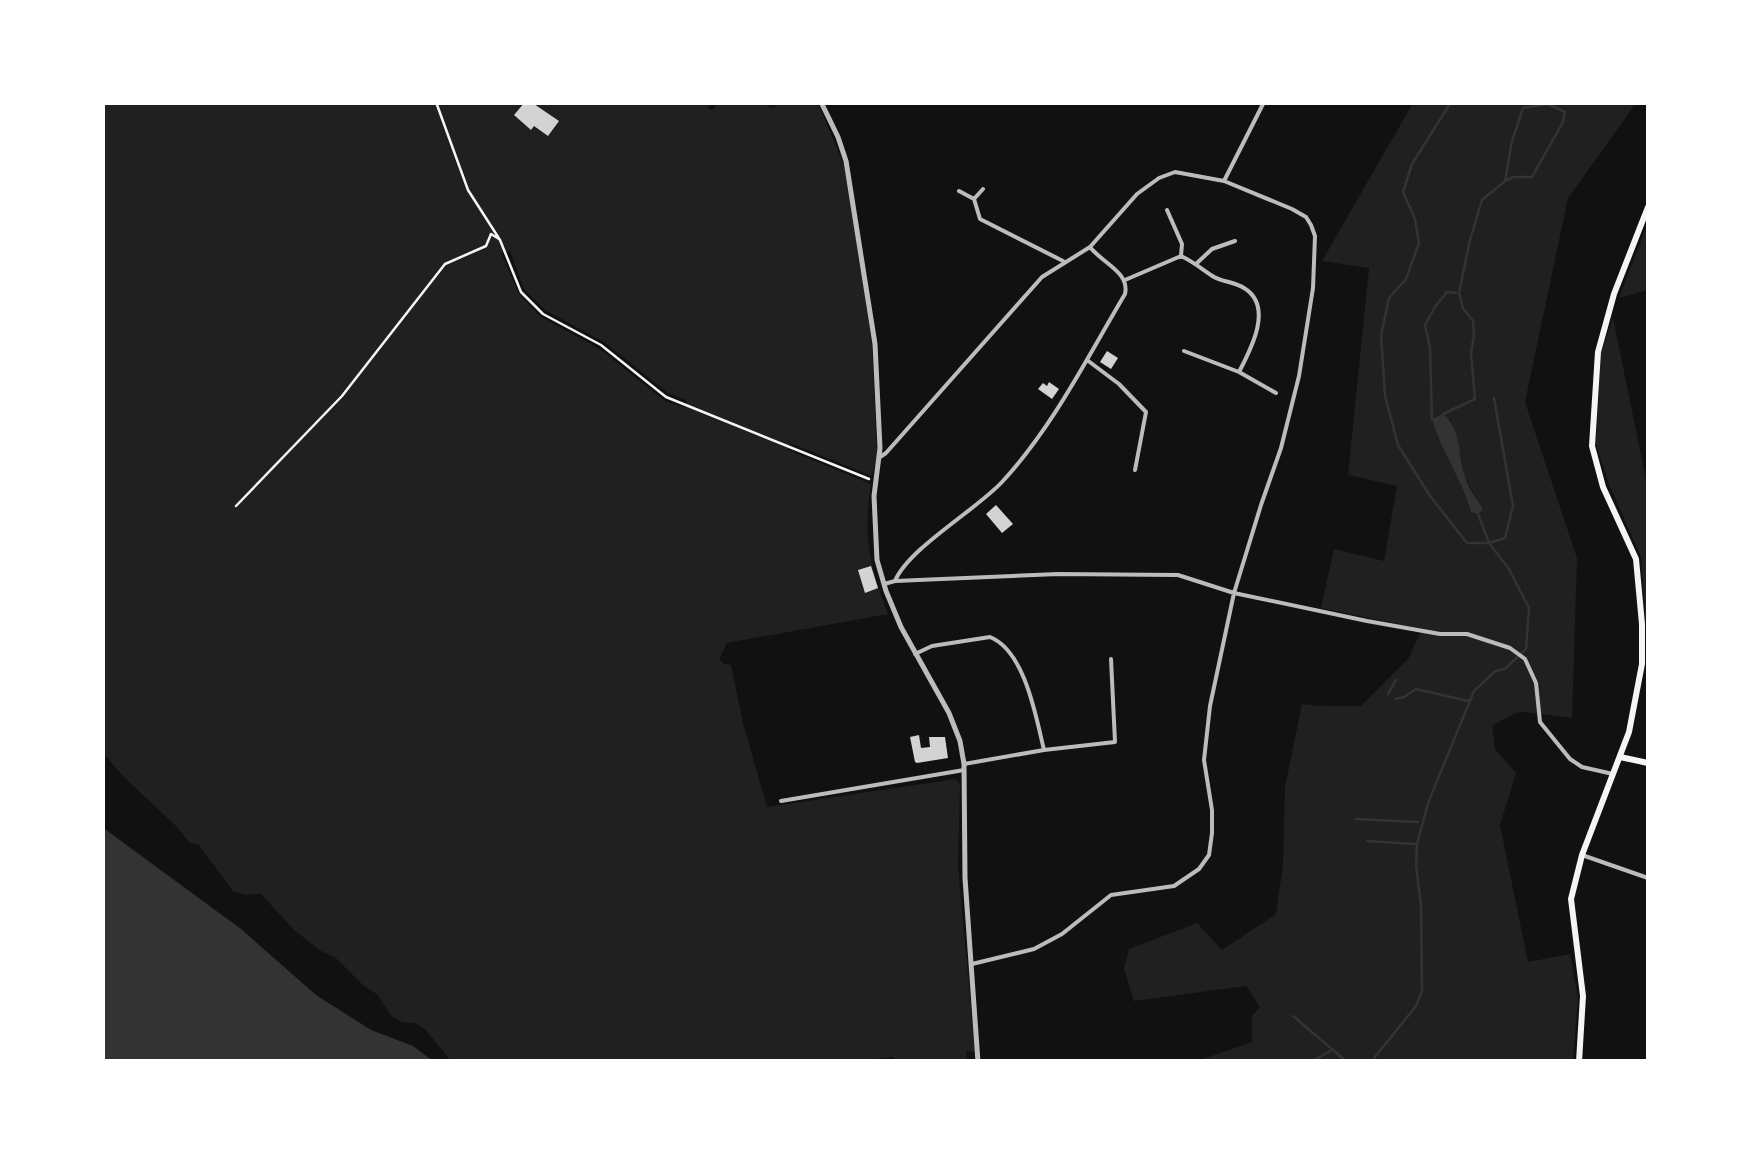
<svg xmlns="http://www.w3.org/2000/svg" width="1751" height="1164" viewBox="0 0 1751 1164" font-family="Mulish,sans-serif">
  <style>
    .green { fill: #202020; fill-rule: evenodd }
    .water { fill: #333 }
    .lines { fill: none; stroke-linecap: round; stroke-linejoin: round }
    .stream { stroke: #333; stroke-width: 2.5 }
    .building { fill: #d3d3d3 }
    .path { stroke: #f5f5f5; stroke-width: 2.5 }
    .minor { stroke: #bcbcbc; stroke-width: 4 }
    .tertiary { stroke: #bcbcbc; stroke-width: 5 }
    .secondary { stroke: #f5f5f5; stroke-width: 6 }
    .primary { stroke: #f5f5f5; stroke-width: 6 }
  </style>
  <rect width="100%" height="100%" fill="#111"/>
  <!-- green -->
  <path class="green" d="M102 103H712L708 107 709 110 714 109 718 103H726L731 105 735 103H767L769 107 774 108 777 103H818L843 163 853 208 872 347 877 457 872 476 790 443 788 450 871 484C863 537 869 564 888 614L727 643 719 659 724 664 731 665 743 723 767 807 956 779 960 785 958 867 975 1052 966 1051 967 1061H895L894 1057 841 1062 451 1061 425 1029 415 1023 402 1022 391 1016 378 995 363 985 336 958 321 951 294 930 261 894 247 895 233 891 199 845 190 843 177 827 124 777 102 752ZM510 251 524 289 545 310 604 342 668 393 686 400V408L665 401 600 349 541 317 519 294 501 253Z
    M1413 103H1636L1568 198 1525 402 1577 558 1572 718 1525 712 1515 713 1492 726 1495 749 1516 773 1500 825 1528 962 1570 954 1578 998 1573 1061H1197L1252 1042V1016L1260 1007 1246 986 1134 1001 1124 969 1129 949 1197 923 1222 950 1276 914 1283 865 1285 787 1302 704 1322 706H1361L1408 659 1422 629 1321 608 1334 549 1384 561 1397 486 1348 475 1369 268 1322 261ZM1432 419 1451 420 1461 455 1464 476 1482 509 1471 512C1462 479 1441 452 1432 419Z
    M1648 222V290L1619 298 1645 230Z
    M1613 318 1648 489V662L1646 665V625L1641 557 1609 484 1596 444 1601 354Z"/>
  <!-- water -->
  <path class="water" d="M1443 414C1460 426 1459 455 1464 474 1467 486 1476 498 1483 509L1478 514 1471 512C1462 479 1441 452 1432 419Z
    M102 827 241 929 316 995 371 1030 413 1046 433 1061H103Z"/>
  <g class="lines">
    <!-- stream -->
    <path class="stream" d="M1451 102 1412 164 1403 192 1415 219 1419 243 1406 279 1389 298 1381 335 1385 396 1398 445 1430 496 1467 543H1489L1505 538 1513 506 1494 398
      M1443 414 1475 399 1471 353 1474 335 1473 321 1463 308 1459 293 1470 240 1482 200 1505 181 1512 141 1523 108 1548 104 1565 112 1563 122 1532 177H1514L1505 181
      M1432 419 1430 348 1425 325 1435 307 1447 292 1456 293
      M1388 694 1396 680
      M1395 699 1404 697 1416 689 1468 701
      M1355 819 1418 822
      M1367 841 1415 844
      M1293 1016 1347 1062
      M1311 1062 1332 1050
      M1371 1062 1416 1006 1422 991 1421 905 1416 866 1417 844 1428 803 1474 691 1494 672 1506 668 1526 649 1529 608 1509 569 1489 543 1478 514"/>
  </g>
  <!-- building -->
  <path class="building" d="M525 102H531L559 121 548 136 534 126 531 130 514 115Z
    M1107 351 1118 358 1111 369 1100 362Z
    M1049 382 1059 389 1052 399 1038 389 1043 383 1047 386Z
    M996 505 1013 524 1002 533 986 514Z
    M871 566 878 588 865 593 858 570Z
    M919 735 921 748 930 747 929 737H945L948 758 917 763 915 762 910 737Z"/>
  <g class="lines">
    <!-- path -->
    <path class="path" d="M436 102 468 190 500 240 521 292 543 314 601 345 666 397 869 479
      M236 506 342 396 445 264 486 246 491 234 499 239"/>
    <!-- minor -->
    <path class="minor" d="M1224 181 1264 102
      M959 191 974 199 980 219 1063 261
      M974 199 983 189
      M1167 210 1182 244 1181 256
      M1197 263 1212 249 1235 241
      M1125 280 1181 256C1194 262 1203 270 1214 277 1223 282 1235 282 1244 288 1274 306 1251 349 1239 372L1276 393
      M1184 351 1239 372
      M1087 360 1119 384 1146 412 1135 470
      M880 457 886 453 1042 277 1090 247 1137 194 1159 178 1175 172 1224 181 1292 209 1306 217 1311 225 1315 236 1313 288 1299 376 1281 448 1261 505 1234 593 1210 706 1204 760 1212 810V833L1209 855 1199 869 1174 886 1111 895 1062 934 1034 949 972 964
      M895 581C909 548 976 510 1002 482 1053 427 1087 358 1125 294 1130 272 1102 263 1090 247
      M884 584 895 581 1058 574 1178 575 1234 593 1367 621 1440 634H1467L1510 648 1525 659 1536 683 1540 722 1570 759 1582 767 1613 774
      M915 654 932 646 990 637C1025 651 1036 717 1044 750L964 764
      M1044 750 1115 742 1111 659
      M781 801 964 770
      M1582 855 1648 878"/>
    <!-- tertiary -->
    <path class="tertiary" d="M821 102 838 137 846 161 875 344 880 448 874 496 877 560 886 591 901 627 949 713 960 741 964 764 965 878 978 1062"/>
    <!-- secondary -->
    <path class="secondary" d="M1620 757 1648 763"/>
    <!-- primary -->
    <path class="primary" d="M1579 1062 1583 996 1571 899 1582 855 1629 732 1642 664V624L1636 559 1603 487 1592 446 1598 352 1614 294 1648 207"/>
  </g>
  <!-- border -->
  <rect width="1751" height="1164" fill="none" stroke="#ffffff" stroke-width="210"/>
</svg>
